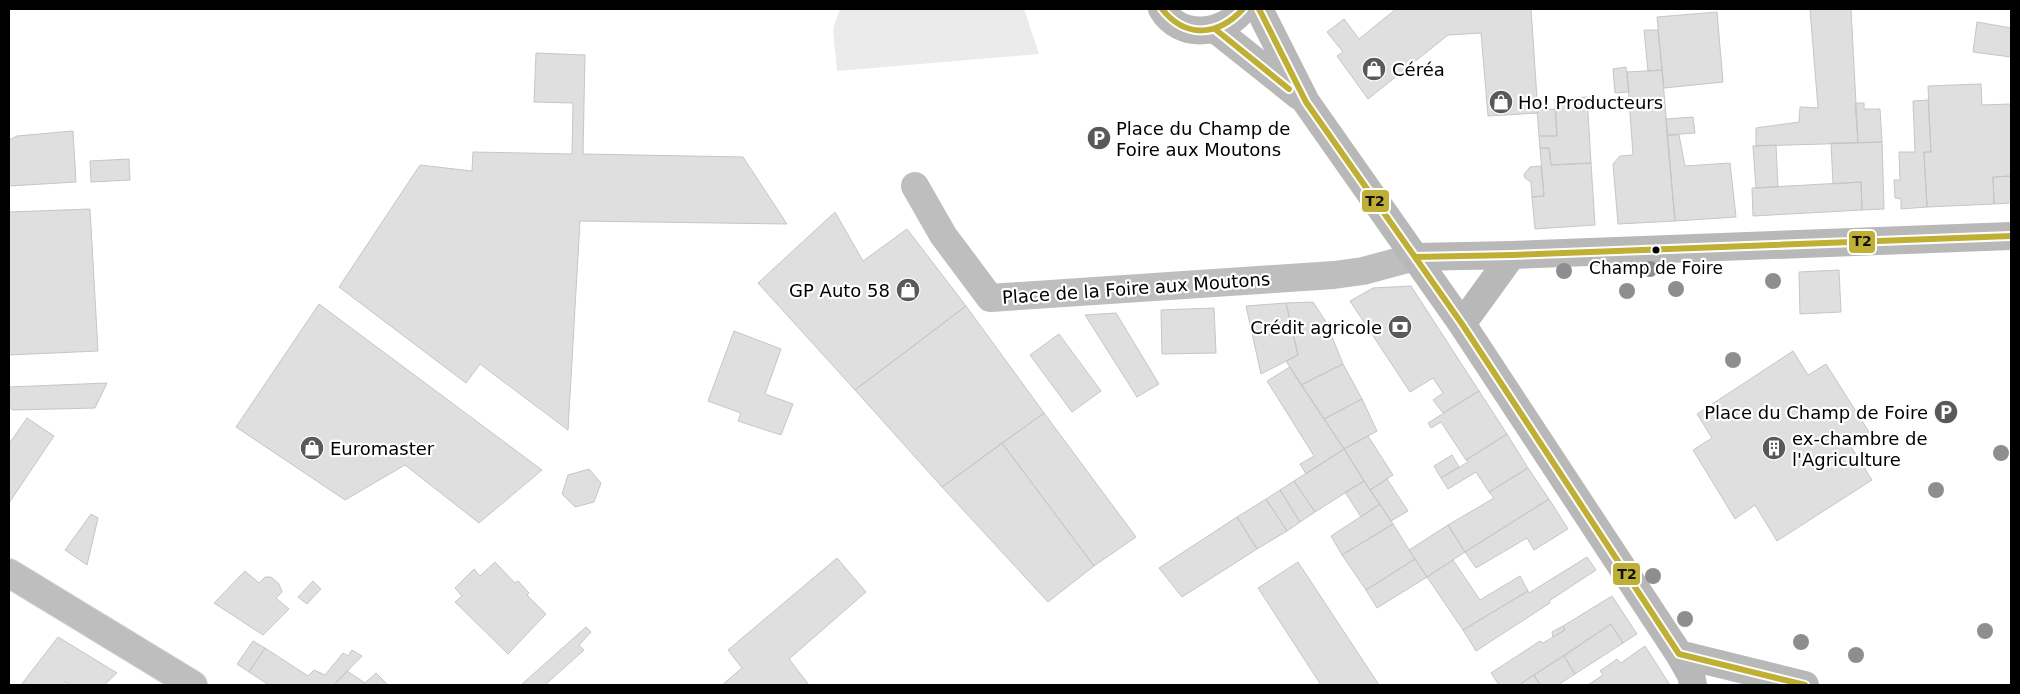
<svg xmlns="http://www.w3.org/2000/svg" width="2020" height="694" viewBox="0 0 2020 694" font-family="'DejaVu Sans',sans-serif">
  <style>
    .green { fill: #ebebeb }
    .building { fill: #dfdfdf; stroke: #c6c6c6 }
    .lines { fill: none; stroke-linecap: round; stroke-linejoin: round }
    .primary-casing { stroke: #dbdbdb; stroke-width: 30 }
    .street { stroke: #bebebe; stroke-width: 28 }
    .secondary { stroke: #b8b8b8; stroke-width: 28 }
    .primary { stroke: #bebebe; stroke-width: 28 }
    .bus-1-casing { stroke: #fff; stroke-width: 10 }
    .bus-1 { stroke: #bfb035; stroke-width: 6 }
    .tree { fill: #8e8e8e }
    .bus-dot { fill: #000; stroke: #fff; stroke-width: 2 }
    .labels { text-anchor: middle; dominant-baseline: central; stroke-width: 4.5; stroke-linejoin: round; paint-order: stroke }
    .bus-label { font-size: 17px; fill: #000; stroke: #fff }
    .poi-label { font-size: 18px; fill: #000; stroke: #fff; text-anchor: start }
    .street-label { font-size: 18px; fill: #000; stroke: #fff }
    .line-badge { stroke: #fff; stroke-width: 2 }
    .pale-badge-label { font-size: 14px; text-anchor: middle; font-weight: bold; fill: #111 }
  </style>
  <rect width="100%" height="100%" fill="#fff"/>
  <!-- green -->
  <path class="green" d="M840 9H1024L1039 54 837 71 833 29Z"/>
  <!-- building -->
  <path class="building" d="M1396 9H1531L1538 113 1488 116 1481 33 1448 35 1368 99 1337 56 1343 52 1327 32 1344 19 1359 39Z
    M1810 9H1851L1858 143 1756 146V128L1799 122 1800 107 1818 108Z
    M1717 12 1723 82 1664 88 1657 17Z
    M1977 22 2011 28V57L1973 52Z
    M1644 30H1658L1662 70 1648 71Z
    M536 53 585 55 583 154 743 157 787 224 580 221 568 430 480 364 466 383 339 287 420 165 472 171 473 152 572 154 573 103 534 102Z
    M1626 67 1629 92 1615 93 1613 69Z
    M1662 70 1675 221 1618 224 1613 164 1620 156 1633 155 1627 72Z
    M1981 84 1982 105 2011 104V176L1993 177 1994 204 1927 207 1924 152H1931L1928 86Z
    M1587 97 1591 163 1551 165 1549 148H1540L1539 136H1557L1555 99Z
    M1928 100 1931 152H1924L1927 207 1901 209V199L1895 198 1894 180H1900L1899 152H1915L1913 101Z
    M1855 103H1864V109H1880L1882 142 1858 143Z
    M1555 109 1557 136H1539L1537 110Z
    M1693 117 1695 133 1667 135 1666 119Z
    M73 131 76 182 9 186V140L17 136Z
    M1667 135H1679L1685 166 1730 163 1736 217 1675 221Z
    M1882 142 1884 209 1862 210 1861 182 1833 184 1831 143Z
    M1776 145 1778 187 1756 188 1753 146Z
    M1540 148H1549L1551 165 1591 163 1595 225 1535 229 1532 197 1544 196Z
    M129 159 130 180 91 182 90 161Z
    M1541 166 1544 196 1532 197 1531 182 1525 178 1524 174 1530 167Z
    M2011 176V203L1994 204 1993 177Z
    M1861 182 1862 210 1753 216 1752 188Z
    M90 209 98 351 9 355V212Z
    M835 212 863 261 907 229 966 306 855 390 758 283Z
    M1839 270 1841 312 1800 314 1799 272Z
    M1411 286 1479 391 1443 413 1433 400 1443 393 1433 378 1410 392 1350 301 1373 288Z
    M1313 302 1326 322 1343 364 1301 385 1286 361 1298 355 1286 303Z
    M1286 303 1298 355 1261 374 1246 306Z
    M319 304 542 470 479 523 405 465 345 500 236 427Z
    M966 306 1044 413 942 487 855 390Z
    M1214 308 1216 353 1162 354 1161 310Z
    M1116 313 1159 384 1137 397 1085 315Z
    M734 331 781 349 765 394 793 404 781 435 738 421 741 413 708 401Z
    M1059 334 1101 391 1072 412 1030 355Z
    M1793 351 1808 375 1826 364 1869 432 1850 445 1872 480 1777 541 1755 505 1735 519 1693 450 1712 438 1697 414Z
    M1343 364 1362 399 1324 419 1301 385Z
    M1290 367 1344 449 1306 474 1300 464 1314 456 1267 381Z
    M107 383 95 408 13 410 9 407V387Z
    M1479 391 1507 434 1466 460 1441 422 1431 428 1428 423Z
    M1362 399 1377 431 1344 449 1324 419Z
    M1044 413 1136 537 1094 566 1002 443Z
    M27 418 54 436 9 503V444Z
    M1507 434 1528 468 1489 492 1476 472 1448 489 1441 478 1468 462 1466 460Z
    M1368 436 1393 475 1370 490 1344 449Z
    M1002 443 1094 566 1048 602 942 487Z
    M1344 449 1364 481 1315 512 1294 481Z
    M1452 455 1459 467 1441 478 1434 466Z
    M1528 468 1549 499 1465 552 1448 525 1494 498 1489 492Z
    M589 469 601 483 594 502 575 507 562 494 568 475Z
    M1387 479 1408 511 1391 521 1370 490Z
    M1294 481 1315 512 1300 522 1280 490Z
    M1364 481 1380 504 1361 517 1345 492Z
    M1280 490 1300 522 1287 531 1266 499Z
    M1266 499 1287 531 1257 549 1237 517Z
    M1549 499 1568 529 1534 550 1527 538 1476 568 1465 552Z
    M1380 504 1393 524 1342 555 1331 536Z
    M91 514 98 518 87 565 65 550Z
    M1237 517 1257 549 1182 597 1159 568Z
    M1393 524 1415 559 1366 590 1342 555Z
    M1448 525 1465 552 1427 577 1409 550Z
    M1587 557 1596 570 1549 601 1550 603 1476 651 1463 630 1528 591 1529 593Z
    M837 558 866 592 789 659 809 685H722L742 668 728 650Z
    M1415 559 1427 577 1377 608 1366 590Z
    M1453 560 1480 600 1520 576 1528 591 1463 630 1427 577Z
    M495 562 515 583 518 581 529 593 527 595 546 614 508 654 455 602 462 596 455 588 474 569 480 576Z
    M1298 562 1379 685H1321L1258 588Z
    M245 571 259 583 265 577H271L279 584 282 592 276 598 289 609 263 635 214 603Z
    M313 581 321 589 307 604 298 597Z
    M1612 596 1637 634 1623 643 1611 624 1519 685H1499L1491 673 1540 641 1543 643 1565 630 1563 626Z
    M1611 624 1623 643 1575 674 1564 656Z
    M1563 626 1565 630 1553 637 1552 632Z
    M586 627 591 632 579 645 584 650 545 685H521Z
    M58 637 117 673 104 685H70L65 682 63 685H21Z
    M253 641 265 648 249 672 237 664Z
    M1645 646 1670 685H1588L1603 675 1600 671 1617 659 1621 663Z
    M265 648 308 676 314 670 325 675 343 653 348 656 352 650 362 656 334 685H269L249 672Z
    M1564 656 1575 674 1558 685H1540L1534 675Z
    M347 671 365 683 376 673 388 685H334Z
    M1534 675 1540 685H1519Z"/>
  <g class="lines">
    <!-- primary casing -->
    <g class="primary-casing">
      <path id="primary" d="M9 573 193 685"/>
    </g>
    <!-- street -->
    <path class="street" d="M915 186 943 235 990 298 1334 275 1363 271 1415 257"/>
    <!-- secondary -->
    <path class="secondary" d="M1162 9C1180 40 1224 35 1243 9
      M1259 9 1306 102 1462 324 1679 654 1691 675 1693 685
      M1215 29 1299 96
      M1415 257 1512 255 2011 236
      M1462 324 1512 255
      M1679 654 1805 685"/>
    <!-- primary -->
    <use href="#primary" class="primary"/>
    <!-- bus-1 casing -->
    <g class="bus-1-casing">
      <path id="bus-1" d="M1162 9C1186 39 1218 36 1243 9
        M1259 9 1306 102 1462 324 1679 654 1805 685
        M1215 29 1289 89
        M1415 257 1512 255 2011 236"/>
    </g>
    <!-- bus-1 -->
    <use href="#bus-1" class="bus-1"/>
  </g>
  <!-- trees -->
  <g class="tree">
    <circle cx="1650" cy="269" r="8"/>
    <circle cx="1564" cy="271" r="8"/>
    <circle cx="1773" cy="281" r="8"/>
    <circle cx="1676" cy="289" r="8"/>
    <circle cx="1627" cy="291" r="8"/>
    <circle cx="1733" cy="360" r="8"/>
    <circle cx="2001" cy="453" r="8"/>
    <circle cx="1936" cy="490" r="8"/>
    <circle cx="1653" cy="576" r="8"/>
    <circle cx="1685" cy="619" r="8"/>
    <circle cx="1985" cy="631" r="8"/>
    <circle cx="1801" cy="642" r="8"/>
    <circle cx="1856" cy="655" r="8"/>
  </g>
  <!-- icons -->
  <defs>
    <g id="shop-disc" transform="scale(1.25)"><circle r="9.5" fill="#595959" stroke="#fff"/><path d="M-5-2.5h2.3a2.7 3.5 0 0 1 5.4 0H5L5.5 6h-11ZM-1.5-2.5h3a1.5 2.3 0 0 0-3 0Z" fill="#fff"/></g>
    <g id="parking-disc" transform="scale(1.25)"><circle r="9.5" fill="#595959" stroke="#fff"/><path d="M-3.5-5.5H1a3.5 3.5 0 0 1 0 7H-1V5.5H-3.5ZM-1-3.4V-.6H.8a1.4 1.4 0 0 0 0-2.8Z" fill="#fff"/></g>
    <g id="bank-disc" transform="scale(1.25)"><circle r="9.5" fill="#595959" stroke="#fff"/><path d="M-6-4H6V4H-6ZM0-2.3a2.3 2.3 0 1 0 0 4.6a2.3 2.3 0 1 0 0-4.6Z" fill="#fff"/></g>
    <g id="building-disc" transform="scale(1.25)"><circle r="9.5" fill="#595959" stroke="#fff"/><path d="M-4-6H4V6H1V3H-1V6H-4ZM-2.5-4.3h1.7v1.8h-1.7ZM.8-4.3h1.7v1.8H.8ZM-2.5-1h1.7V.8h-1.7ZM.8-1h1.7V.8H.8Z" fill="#fff"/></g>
  </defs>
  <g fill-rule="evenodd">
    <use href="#shop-disc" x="1374" y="69"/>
    <use href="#shop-disc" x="1501" y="102"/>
    <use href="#parking-disc" x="1099" y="138"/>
    <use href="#shop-disc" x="908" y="290"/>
    <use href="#bank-disc" x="1400" y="327"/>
    <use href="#parking-disc" x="1946" y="412"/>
    <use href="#shop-disc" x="312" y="448"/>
    <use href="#building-disc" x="1774" y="448"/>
  </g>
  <!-- markers -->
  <circle class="bus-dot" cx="1656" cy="250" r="4.5"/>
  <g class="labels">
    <!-- bus labels -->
    <g class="bus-label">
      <text x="1656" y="268">Champ de Foire</text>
    </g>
    <!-- poi labels -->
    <g class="poi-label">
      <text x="1392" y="69">Céréa</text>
      <text x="1518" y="102">Ho! Producteurs</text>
      <text x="1116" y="128">Place du Champ de<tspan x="1116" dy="21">Foire aux Moutons</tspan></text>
      <text x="890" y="290" text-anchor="end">GP Auto 58</text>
      <text x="1382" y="327" text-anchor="end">Crédit agricole</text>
      <text x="1928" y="412" text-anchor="end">Place du Champ de Foire</text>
      <text x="1792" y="438">ex-chambre de<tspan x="1792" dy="21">l'Agriculture</tspan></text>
      <text x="330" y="448">Euromaster</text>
    </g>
    <!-- street labels -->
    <g class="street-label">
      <text transform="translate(1136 288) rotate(-4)">Place de la Foire aux Moutons</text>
    </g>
  </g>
  <g class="line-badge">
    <rect x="1361" y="189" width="29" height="24" rx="5" fill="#bfb035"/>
    <rect x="1848" y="230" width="28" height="24" rx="5" fill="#bfb035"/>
    <rect x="1612" y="562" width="29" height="24" rx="5" fill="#bfb035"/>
  </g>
  <g class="pale-badge-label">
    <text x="1375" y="206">T2</text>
    <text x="1862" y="246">T2</text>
    <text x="1627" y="579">T2</text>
  </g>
  <!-- border -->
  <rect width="2020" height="694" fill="none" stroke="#000000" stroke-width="20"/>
</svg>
